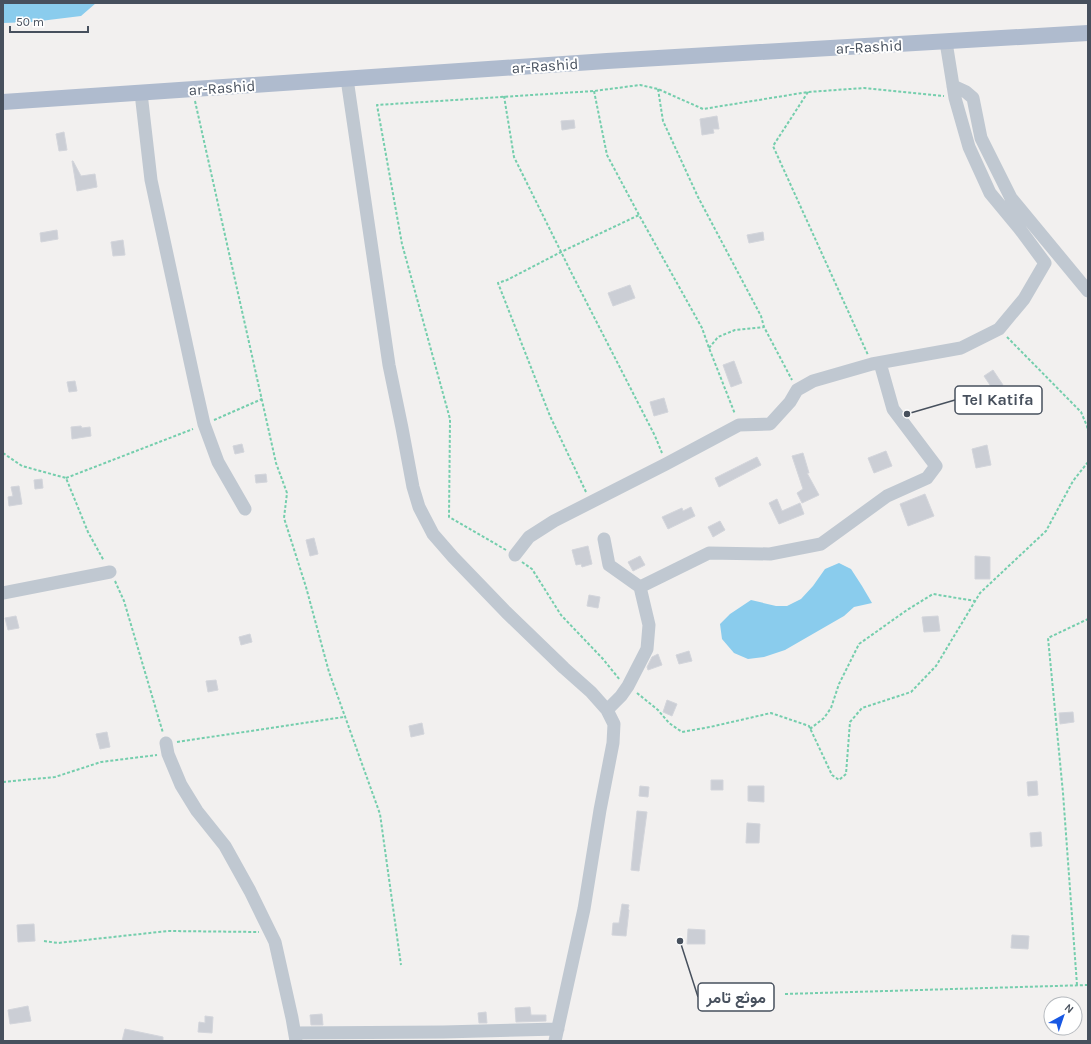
<svg xmlns="http://www.w3.org/2000/svg" width="1091" height="1044" viewBox="0 0 1091 1044" font-family="Karla,Vazirmatn,sans-serif">
  <style>
    .water { fill: #8acced }
    .building { fill: #cbced5; stroke: #d3d5db }
    .lines { fill: none; stroke-linecap: round; stroke-linejoin: round }
    .path { stroke: #75cead; stroke-width: 2; stroke-dasharray: 3 2; stroke-linecap: butt }
    .minor { stroke: #c0c8d1; stroke-width: 13 }
    .major { stroke: #afbbce; stroke-width: 16 }
    .labels { text-anchor: middle; dominant-baseline: central; stroke-width: 4; stroke-linejoin: round; paint-order: stroke }
    .street-label { font-size: 15px; fill: #47505d; stroke: #fff }
    .leader { fill: none; stroke: #47505d; stroke-width: 1.5 }
    .callout-dot { fill: #47505d; stroke: #fff; stroke-width: 1.5 }
    .callout { fill: #fff; stroke: #47505d; stroke-width: 1.5 }
    .callout-label { font-size: 16px; text-anchor: middle; font-weight: bold; fill: #47505d }
  </style>
  <rect width="100%" height="100%" fill="#f2f0ef"/>
  <!-- water -->
  <path class="water" d="M3 3H96L81 16 32 22 3 23Z
    M839 563 851 569 862 586 872 603 854 607 844 616 785 650 764 657 748 659 734 653 722 639 720 624 730 614 751 600 776 606H787L801 599 813 586 825 569Z"/>
  <!-- building -->
  <path class="building" d="M717 116 719 129H713L714 133 702 135 700 119Z
    M574 120 575 128 562 130 561 121Z
    M64 132 67 150 59 151 56 134Z
    M72 161H73L81 176 95 174 97 187 77 191Z
    M57 230 58 239 41 242 40 233Z
    M763 232 764 240 749 243 747 235Z
    M123 240 125 255 113 256 111 242Z
    M630 285 635 298 613 306 608 293Z
    M734 361 742 383 731 387 723 365Z
    M993 370 1003 385 994 391 984 376Z
    M75 381 77 391 69 392 67 382Z
    M664 398 668 412 654 416 650 402Z
    M81 426 82 428 90 427 91 436 72 439 71 427Z
    M242 444 244 452 235 454 233 446Z
    M987 445 991 465 976 468 972 449Z
    M886 451 892 466 874 473 868 458Z
    M803 453 809 473H807L819 495 802 503 797 493 803 489 792 456Z
    M757 457 761 465 719 487 715 478Z
    M266 474 267 482 256 483 255 475Z
    M42 479 43 488 35 489 34 480Z
    M19 486 22 504 9 506 8 497 13 496 11 487Z
    M925 494 934 516 908 526 900 504Z
    M777 499 782 511 800 503 804 514 779 524 769 503Z
    M691 507 695 516 668 529 662 517 682 508 683 511Z
    M720 521 725 530 713 537 708 527Z
    M314 538 318 554 310 556 306 540Z
    M588 546 592 564 582 567 581 564 576 565 572 550Z
    M640 556 645 565 633 571 628 562Z
    M975 556 990 557V579H975Z
    M589 595 600 597 598 608 587 606Z
    M16 616 19 628 8 630 5 618Z
    M938 616 940 631 924 632 922 617Z
    M250 634 252 642 241 645 239 637Z
    M689 651 692 661 679 664 676 655Z
    M658 654 662 665 648 670 647 667 652 657Z
    M216 680 218 690 208 692 206 681Z
    M667 700 677 704 672 716 663 712Z
    M1073 712 1074 722 1060 724 1059 713Z
    M422 723 424 734 411 737 409 726Z
    M107 732 110 747 100 749 96 734Z
    M711 780H723V790H711Z
    M1037 781 1038 795 1028 796 1027 782Z
    M640 786 649 787 648 797 639 796Z
    M748 786H764V802L748 801Z
    M637 811 647 812 639 871 631 870Z
    M747 823 760 824 759 843H746Z
    M1041 832 1042 846 1031 847 1030 833Z
    M622 904 629 905 628 909 629 910 626 936 612 935 613 923H619Z
    M34 924 35 941 18 942 17 925Z
    M688 929 705 930V944H687Z
    M1012 935 1029 936 1028 949 1011 948Z
    M28 1006 31 1021 10 1024 8 1010Z
    M530 1007 531 1015H546V1021L516 1022 515 1008Z
    M486 1012 487 1023H479L478 1013Z
    M322 1014 323 1025H311L310 1015Z
    M205 1016 213 1017 212 1033 198 1032 199 1022 205 1023Z
    M125 1029 163 1037V1041H122Z"/>
  <g class="lines">
    <!-- path -->
    <path class="path" d="M658 89 663 121 698 197 761 316 764 327 792 380
      M594 91 607 155 639 215 702 328 709 348 735 414
      M808 92 773 146 868 355
      M504 96 514 157 572 274 655 436 662 453
      M195 101 276 463 287 493 284 518 306 587 329 672 380 814 401 965
      M1007 337 1081 412 1087 426 1088 431
      M709 348 718 337 735 330 764 327
      M214 420 262 399
      M3 453 22 466 66 478 88 532 104 561
      M66 478 193 429
      M586 492 550 416 498 283 507 280 561 252 639 215
      M506 550 449 517 450 419 402 244 377 105 594 91 640 85 658 89 703 109 808 92 864 88 944 96
      M522 562 532 569 561 615 603 659 620 680
      M115 581 124 601 163 733
      M637 693 658 710 669 723 682 732 710 727 771 713 809 726 832 775 839 780 846 774 850 722 862 708 911 692 936 666 980 593 1046 531 1073 481 1088 462
      M810 729 824 718 831 708 839 684 859 644 907 610 933 594 975 601
      M177 742 344 717
      M3 782 55 777 101 762 157 755
      M44 941 58 943 168 931 259 932
      M1077 985 1063 793 1048 638 1088 619
      M785 994 1088 985"/>
    <!-- minor -->
    <path class="minor" d="M347 79 389 365 402 428 413 487 419 507 433 534 453 557 506 612 564 668 591 692 607 710 614 724 613 743 600 810 584 909 555 1041
      M953 86 966 92 973 98 981 138 1011 198 1088 291
      M141 93 151 180 195 384 204 424 218 462 245 509
      M604 539 609 565 640 587 649 625 647 649 628 686 621 696 607 710
      M515 555 529 537 554 521 666 464 739 425 770 424 790 402 797 390 813 381 872 364 961 348 999 329 1024 299 1045 263 1019 228 990 193 969 147 955 98 946 42
      M640 587 709 553 770 554 821 544 887 496 927 478 936 466 893 409 880 363
      M3 593 110 572
      M166 743 168 754 181 785 197 811 225 846 250 891 275 942 292 1018 296 1041
      M295 1033 443 1032 558 1029"/>
    <!-- major -->
    <path class="major" d="M3 102 607 61 1088 33"/>
  </g>
  <g class="labels">
    <!-- street labels -->
    <g class="street-label">
      <text transform="translate(869 47) rotate(-3)">ar-Rashid</text>
      <text transform="translate(545 66) rotate(-4)">ar-Rashid</text>
      <text transform="translate(222 88) rotate(-4)">ar-Rashid</text>
    </g>
  </g>
  <!-- callouts -->
  <path class="leader" d="M907 414L955 400M680 941L698 997"/>
  <g class="callout-dot">
    <circle cx="907" cy="414" r="4"/>
    <circle cx="680" cy="941" r="4"/>
  </g>
  <g class="callout">
    <rect x="955" y="386" width="87" height="28" rx="4"/>
    <rect x="698" y="983" width="76" height="28" rx="4"/>
  </g>
  <g class="callout-label">
    <text x="998" y="405">Tel Katifa</text>
    <text x="736" y="1003">موثع تامر</text>
  </g>
  <!-- border -->
  <rect width="1091" height="1044" fill="none" stroke="#47505d" stroke-width="8"/>
  <!-- north arrow -->
  <g transform="translate(1063 1016) rotate(40)"><circle r="19" fill="#ffffff" stroke="#b5b9be"/>
  <path d="M0-3L7 15L0 10L-7 15Z" fill="#1858e3"/>
  <text y="-6" font-size="11" font-weight="bold" text-anchor="middle" fill="#47505d">N</text>
  </g>
  <!-- scale -->
  <path d="M10 26v6h78v-6" fill="none" stroke="#47505d" stroke-width="2"/>
  <text x="16" y="26" font-size="12" fill="#47505d" stroke="#ffffff" stroke-width="3" paint-order="stroke">50 m</text>
</svg>
